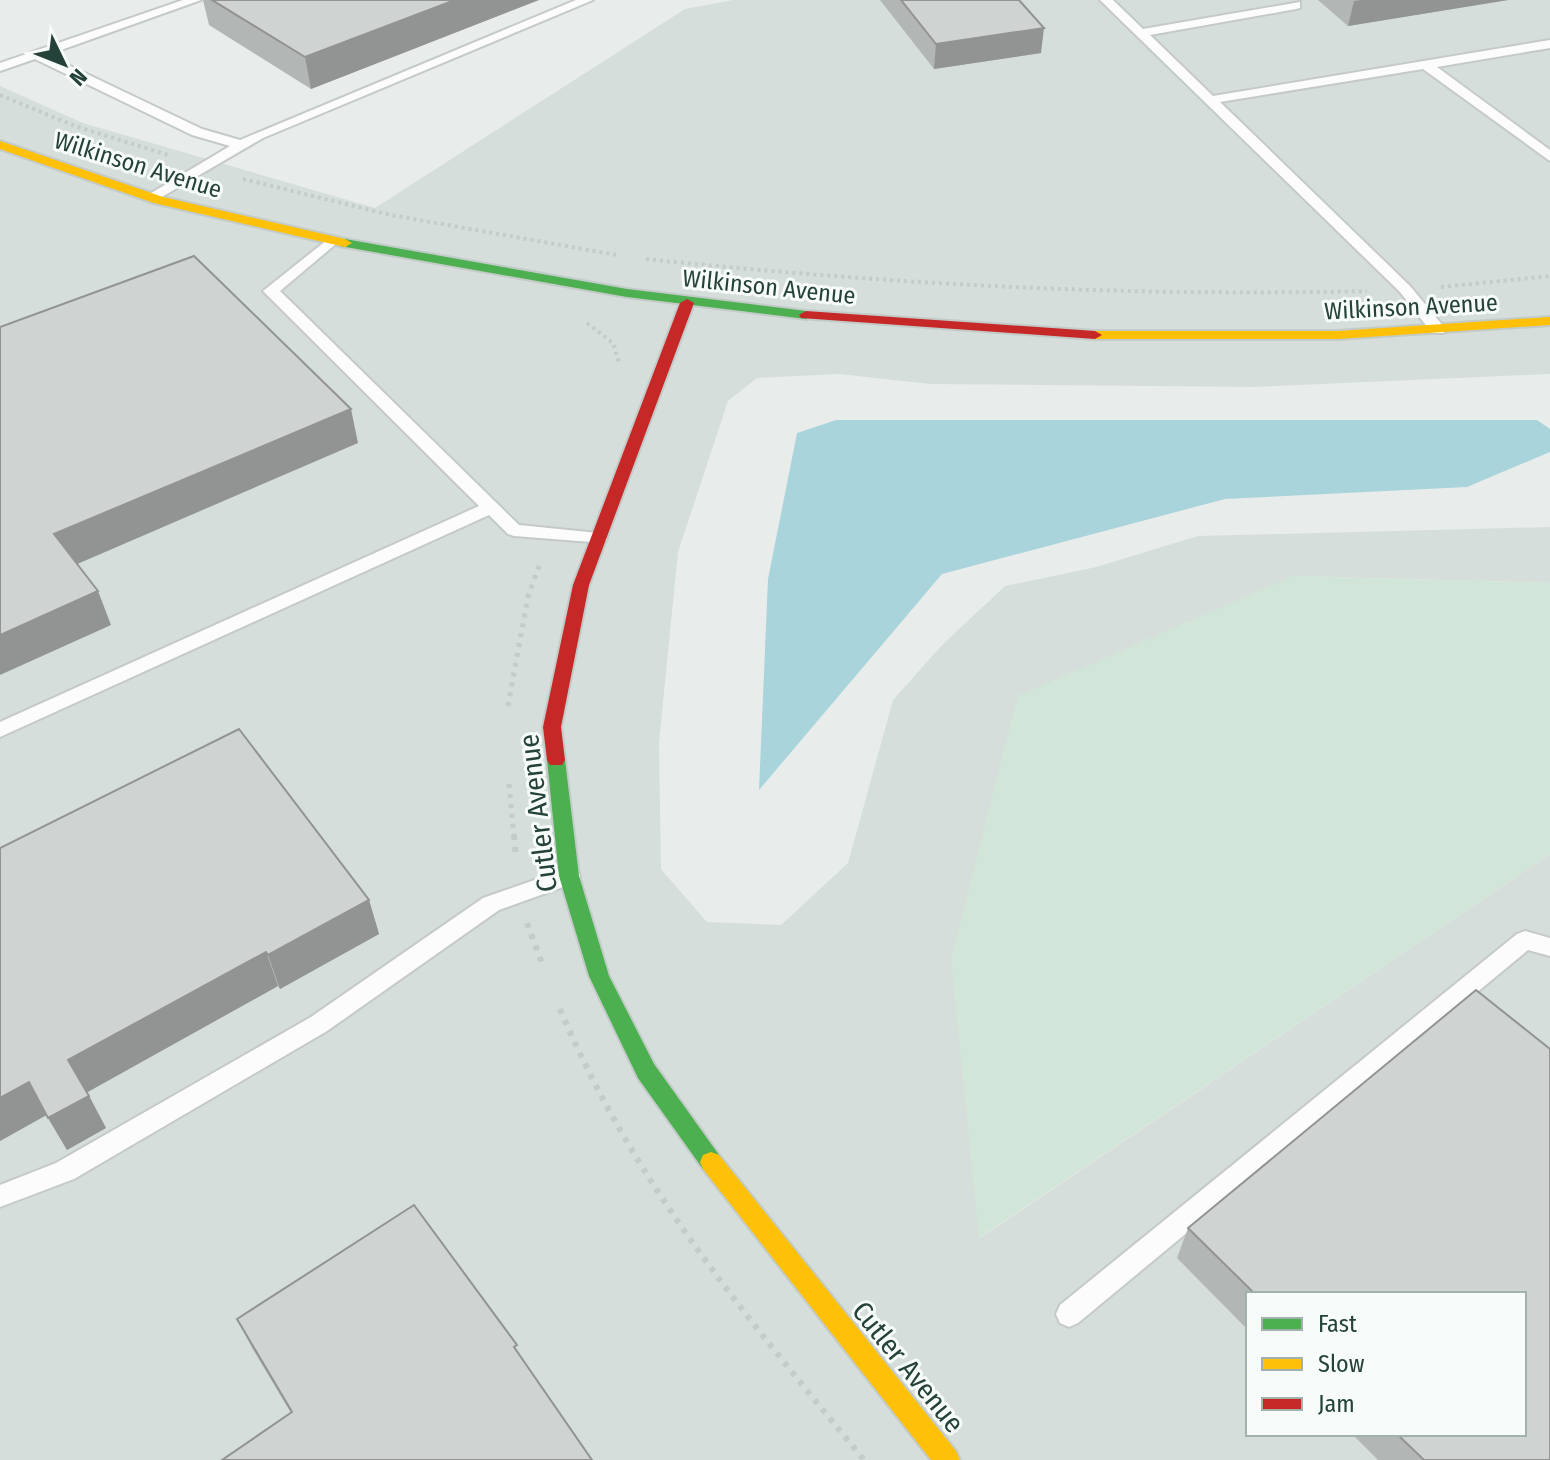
<svg xmlns="http://www.w3.org/2000/svg" width="1550" height="1460" viewBox="0 0 1550 1460" font-family="'Fira Sans Condensed',sans-serif">
  <style>
    .built { fill: #d6dedb; fill-rule: evenodd }
    .green { fill: #d1e6d8 }
    .water { fill: #a9d4db }
    .lines { fill: none; stroke-linecap: round; stroke-linejoin: round }
    .lane-casing { stroke: #c5cac8; stroke-width: 4 }
    .fast-casing { stroke: #c3cbc8; stroke-width: 4 }
    .slow-casing { stroke: #c3cbc8; stroke-width: 4 }
    .jam-casing { stroke: #c3cbc8; stroke-width: 4 }
    .path-far2 { stroke: #c3ccca; stroke-width: 4; stroke-dasharray: 3 4; stroke-linecap: butt }
    .path-far1 { stroke: #c3ccca; stroke-width: 5; stroke-dasharray: 4 6; stroke-linecap: butt }
    .path { stroke: #c3ccca; stroke-width: 6; stroke-dasharray: 5 7; stroke-linecap: butt }
    .lane { fill: #fcfcfc; fill-rule: evenodd }
    .fast { fill: #4caf50; fill-rule: evenodd }
    .slow { fill: #ffc107; fill-rule: evenodd }
    .jam { fill: #c62828; fill-rule: evenodd }
    .wall { fill: #b2b6b5 }
    .shaded-wall { fill: #919493 }
    .building { fill: #cfd4d2; stroke: #919493; stroke-width: 2 }
    .labels { text-anchor: middle; dominant-baseline: central; stroke-width: 6; stroke-linejoin: round; paint-order: stroke }
    .far-street-label { font-size: 24px; fill: #24423a; stroke: #f7fbf9 }
    .street-label { font-size: 28px; fill: #24423a; stroke: #f7fbf9 }
  </style>
  <rect width="100%" height="100%" fill="#e8edeb"/>
  <!-- built -->
  <path class="built" d="M733 0H1550V374L1253 387 930 384 839 374 757 378 728 401 678 552 659 743 661 869 707 922 781 925 848 863 893 700 942 645 1005 586 1096 567 1198 536 1550 527V583L1293 576 980 1238 1550 854V1460H0V86L83 123 375 208 685 9ZM1248 1294H1524V1434H1248Z"/>
  <!-- green -->
  <path class="green" d="M1293 576 1550 583V854L979 1238 951 959 1018 696Z"/>
  <!-- water -->
  <path class="water" d="M836 420H1537L1550 429V452L1467 487 1225 499 942 574 759 790 768 579 797 433Z"/>
  <g class="lines">
    <!-- lane casing -->
    <g class="lane-casing">
      <path id="lane" d="M183 0H201L47 55 202 129 240 140 576 0H593L263 138 153 202 146 198 148 195 230 146 192 135 35 59 0 71V63Z
        M1100 0H1113L1143 29 1300 2V8L1296 9 1150 35 1213 96 1550 40V48L1437 67 1550 150V161L1423 69 1220 102 1410 286 1444 327V333H1432L1400 292Z
        M332 236 339 240 337 243 280 291 519 525 598 533 607 539 604 543 514 536 508 534 489 515 0 737V722L479 506 263 291Z
        M569 868 577 870 580 876 577 882 499 910 327 1031 74 1179 0 1207V1185L56 1163 311 1017 483 898Z
        M1525 931 1550 938V956L1528 950 1078 1323 1069 1327 1060 1323 1056 1314 1060 1305 1517 934Z"/>
    </g>
    <!-- fast casing -->
    <g class="fast-casing">
      <path id="fast" d="M345 239 627 289 806 311 813 315 806 319 627 297 340 246 338 243Z
        M556 753 562 755 565 760 579 876 609 976 654 1064 719 1155 722 1162 719 1169 711 1172 703 1169 638 1078 589 976 559 876 547 760 550 755Z"/>
    </g>
    <!-- slow casing -->
    <g class="slow-casing">
      <path id="slow" d="M0 141 163 197 345 239 352 243 345 247 154 203 0 149Z
        M1550 317V325L1338 339H1095L1088 335 1095 331H1338Z
        M711 1152 719 1155 956 1451 960 1460H931L703 1169 700 1162 703 1155Z"/>
    </g>
    <!-- jam casing -->
    <g class="jam-casing">
      <path id="jam" d="M687 299 694 303 589 585 561 727 565 760 562 765H550L547 760 543 727 573 585 680 303Z
        M806 311 1095 331 1102 335 1095 339 801 318 799 315Z"/>
    </g>
    <!-- path-far2 -->
    <path class="path-far2" d="M0 95 75 126 168 155
      M243 179 391 215 617 255
      M646 259C886 284 1125 297 1367 291
      M1441 287 1550 276
      M587 323 613 343 619 362"/>
    <!-- path-far1 -->
    <path class="path-far1" d="M508 706 528 596 541 561
      M509 784 514 837"/>
    <!-- path -->
    <path class="path" d="M514 835 516 858
      M527 923 543 966
      M560 1009C634 1185 745 1315 864 1460"/>
    <!-- lane -->
    <use href="#lane" class="lane"/>
    <!-- fast -->
    <use href="#fast" class="fast"/>
    <!-- slow -->
    <use href="#slow" class="slow"/>
    <!-- jam -->
    <use href="#jam" class="jam"/>
  </g>
  <!-- wall -->
  <path class="wall" d="M203 0H539L311 89 209 25Z
    M880 0H1019L1041 53 934 69Z
    M1318 0H1508L1348 26Z
    M0 848 369 900 379 934 280 989 278 986 87 1092 106 1128 67 1150 47 1115 0 1141Z
    M1476 990 1550 1049V1460H1378L1352 1434H1524V1294H1248V1330L1177 1258 1188 1228Z
    M237 1319 520 1356 291 1413 252 1348Z"/>
  <!-- shaded-wall -->
  <path class="shaded-wall" d="M455 0H539L311 89 305 57Z
    M1362 0H1508L1348 26 1354 1Z
    M1044 28 1041 53 934 69 936 44Z
    M351 409 358 443 68 568 54 534Z
    M98 591 111 625 0 675V635Z
    M369 900 379 934 280 989 268 955Z
    M266 952 278 986 86 1093 68 1060Z
    M29 1082 48 1114 0 1141V1098Z
    M89 1096 106 1128 67 1150 48 1118Z"/>
  <!-- building -->
  <path class="building" d="M212 0H455L305 57Z
    M901 0H1019L1044 28 936 44Z
    M194 256 351 409 54 534 98 591 0 635V327Z
    M239 729 369 900 268 955 266 952 68 1060 89 1096 48 1118 29 1082 0 1098V848Z
    M1476 990 1550 1049V1460H1424L1397 1434H1524V1294H1255L1188 1228Z
    M414 1205 517 1345 514 1347 592 1460H222L292 1412 237 1319Z"/>
  <g class="labels">
    <!-- far-street labels -->
    <g class="far-street-label">
      <text transform="translate(138 165) rotate(17)">Wilkinson Avenue</text>
      <text transform="translate(769 287) rotate(6)">Wilkinson Avenue</text>
      <text transform="translate(1411 307) rotate(-3)">Wilkinson Avenue</text>
    </g>
    <!-- street labels -->
    <g class="street-label">
      <text transform="translate(538 813) rotate(-97)">Cutler Avenue</text>
      <text transform="translate(908 1367) rotate(51)">Cutler Avenue</text>
    </g>
  </g>
  <!-- legend -->
  <rect x="1246" y="1292" width="280" height="144" fill="#f7fbf9" stroke="#a3b1ad" stroke-width="2"/>
  <rect x="1262" y="1318" width="40" height="12" fill="#4caf50" stroke="#a3b1ad" stroke-width="2"/>
  <text x="1318" y="1332" font-size="24" fill="#24423a">Fast</text>
  <rect x="1262" y="1358" width="40" height="12" fill="#ffc107" stroke="#a3b1ad" stroke-width="2"/>
  <text x="1318" y="1372" font-size="24" fill="#24423a">Slow</text>
  <rect x="1262" y="1398" width="40" height="12" fill="#c62828" stroke="#a3b1ad" stroke-width="2"/>
  <text x="1318" y="1412" font-size="24" fill="#24423a">Jam</text>
  <!-- north arrow -->
  <g transform="translate(64 64) rotate(133)" stroke="#f7fbf9" stroke-width="6" paint-order="stroke">
  <path d="M0-6L14 30L0 20L-14 30Z" fill="#24423a"/>
  <text y="-12" font-size="22" font-weight="bold" text-anchor="middle" fill="#24423a">N</text>
  </g>
</svg>
